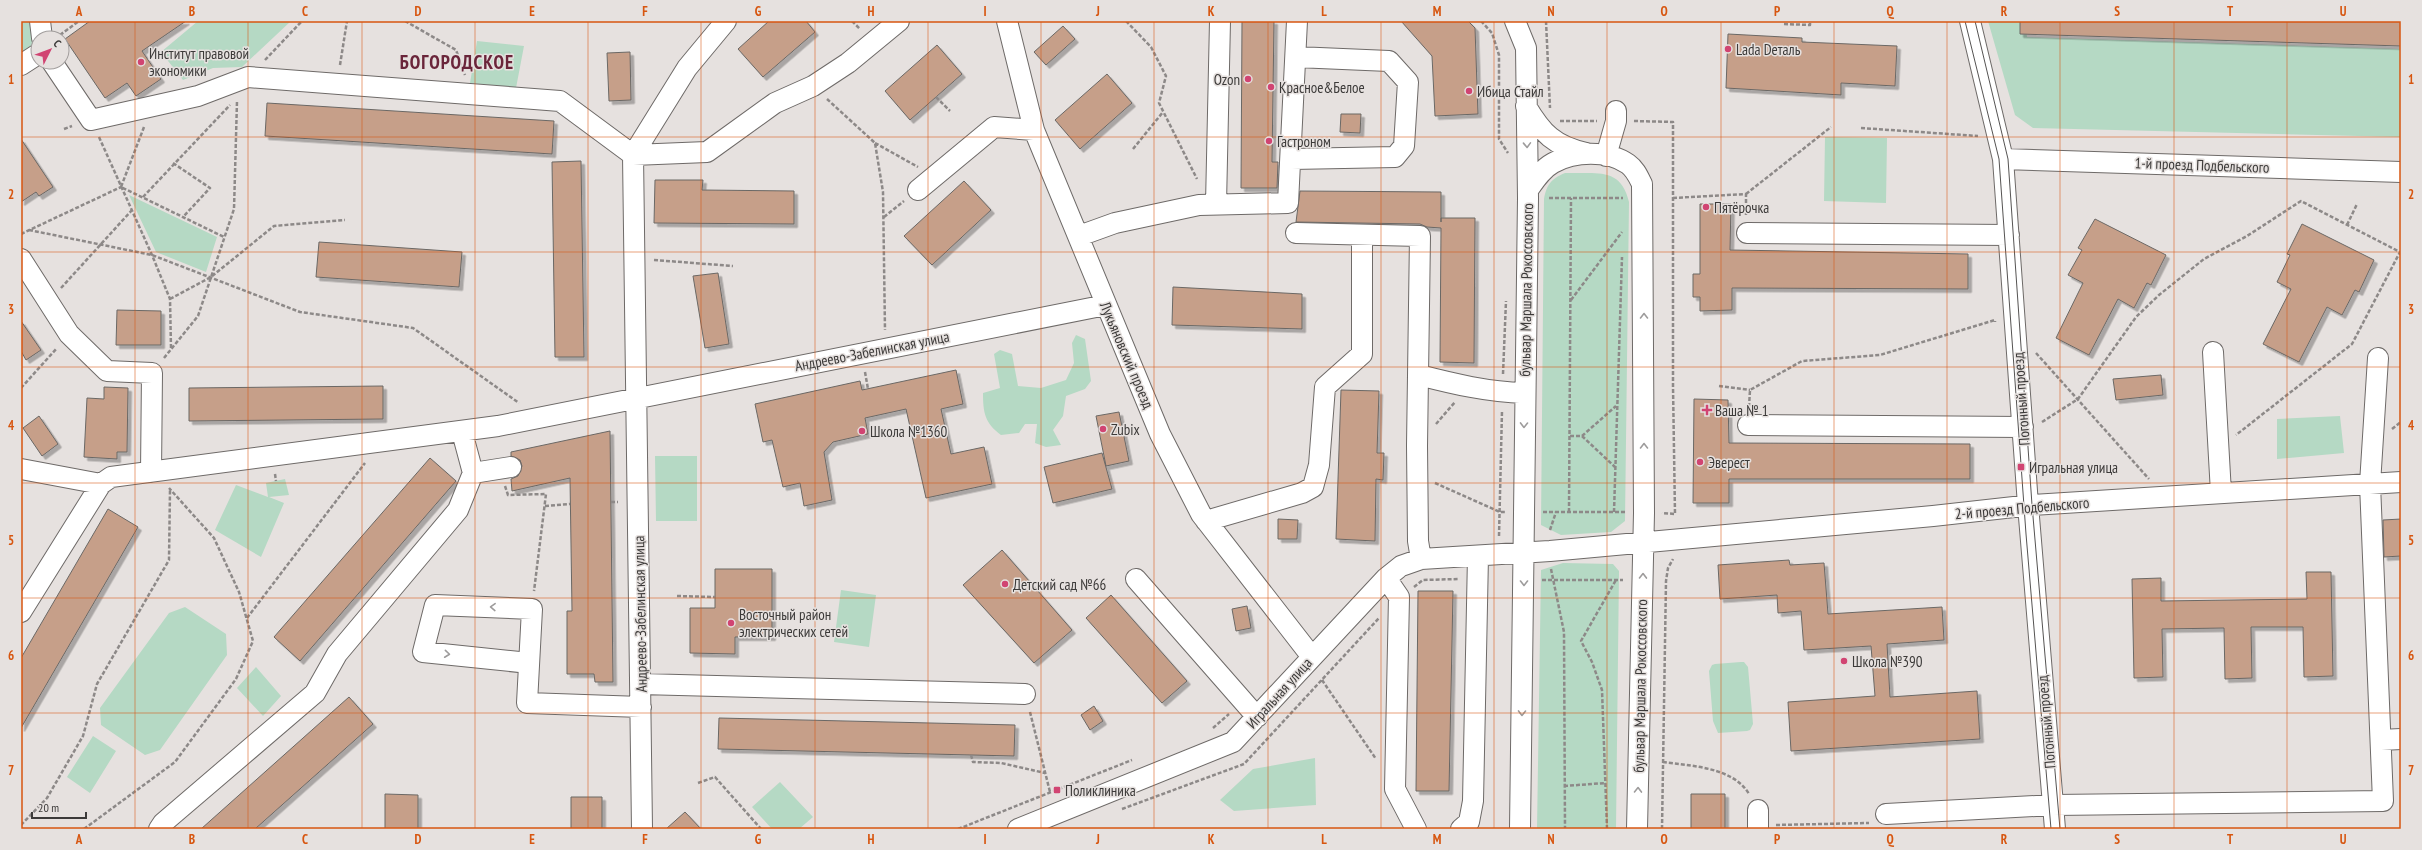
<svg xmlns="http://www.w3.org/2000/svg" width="2422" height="850" viewBox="0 0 2422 850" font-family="'PT Sans Narrow',sans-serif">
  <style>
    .green { fill: #b5d9c4 }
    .building { fill: #c69f89; stroke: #6b6865; filter: url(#shadow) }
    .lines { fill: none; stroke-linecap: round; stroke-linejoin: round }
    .minor-casing { stroke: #6e6a68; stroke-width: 22 }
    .path { stroke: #8d8988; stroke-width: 2.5; stroke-dasharray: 4 2; stroke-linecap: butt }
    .minor { stroke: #fff; stroke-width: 20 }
    .tram { stroke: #555352; stroke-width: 1 }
    .oneway { stroke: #9e9c9c }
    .grid { fill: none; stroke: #d75610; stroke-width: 1; stroke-opacity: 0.55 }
    .poi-dot { fill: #d14472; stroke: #e6e1df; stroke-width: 1.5 }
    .labels { text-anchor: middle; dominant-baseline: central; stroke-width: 3; stroke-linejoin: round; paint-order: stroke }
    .poi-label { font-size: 15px; fill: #3c3a39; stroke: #e6e1df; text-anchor: start }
    .street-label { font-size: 15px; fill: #3c3a39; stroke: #e6e1df }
    .district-label { font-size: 19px; font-weight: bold; letter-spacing: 1px; fill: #6a253a; stroke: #e6e1df }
    .neatline { fill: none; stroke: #d75610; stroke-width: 1.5 }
    .grid-label { font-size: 13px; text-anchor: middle; font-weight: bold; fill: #d75610 }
  </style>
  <defs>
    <filter id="shadow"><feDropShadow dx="3.5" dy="3.5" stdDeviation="0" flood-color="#0004"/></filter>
  </defs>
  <rect width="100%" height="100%" fill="#e6e1df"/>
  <!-- green -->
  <path class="green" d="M21 21H34L37 44 21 55Z
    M198 21H291L242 67 213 68 183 80 161 52Z
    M1988 21H2025L2027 37 2401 49V137L2033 128 2015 115Z
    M477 41 524 46 516 88 470 83Z
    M1825 137 1887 138 1886 203 1824 201Z
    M1565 173C1595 174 1621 166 1629 202L1625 521 1611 532 1561 535 1541 525 1544 199C1547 184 1551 179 1565 173Z
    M129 195 217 237 206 272 156 252Z
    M1076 335 1085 339 1091 381 1085 389 1066 396 1063 416 1053 430 1061 445 1046 447 1035 443 1037 424H1025L1019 433 1001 435C985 423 983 413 983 393L1000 388 994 354 1000 350 1012 354 1018 386 1041 388 1066 380 1074 363 1072 343Z
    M2340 416 2344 453 2277 459V419Z
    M655 456H697V521H656Z
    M285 479 289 495 269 497 284 503 261 557 215 530 236 485 268 497 266 483Z
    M1563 563 1613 564 1619 571 1616 829H1537L1541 570Z
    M841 590 876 595 869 647 834 642Z
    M185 607 226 634 227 655 160 750 145 755 101 725 100 708 169 613Z
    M1741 662H1744L1748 667 1753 724 1750 730 1747 731 1718 733 1713 721 1709 671 1712 665 1715 664Z
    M256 667 281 696 263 716 237 688Z
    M93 736 116 751 90 793 67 777Z
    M1315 758 1316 805 1234 811 1220 800 1253 769Z
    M780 782 813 817 799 829H772L752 807Z"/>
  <!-- building -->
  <path class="building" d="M90 21H186L142 51 161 79 136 96 127 83 105 98 65 39Z
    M769 21H806L815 32 763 77 738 49Z
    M1242 21H1274L1272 162H1278L1277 188H1241Z
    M1401 21H1468L1475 28 1478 114 1435 116 1432 56Z
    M2020 21H2401V46L2020 34Z
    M1063 26 1075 39 1046 65 1034 52Z
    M1728 34 1802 38V42L1897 46 1895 86 1841 83V95L1726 88Z
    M937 45 962 74 910 120 885 91Z
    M630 52 631 100 609 101 607 53Z
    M1107 74 1132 103 1080 149 1055 120Z
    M267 103 554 121 552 154 265 136Z
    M1341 114H1361L1360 133 1340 132Z
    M21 139 53 187 39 196 36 192 21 202Z
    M581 161 584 357H555L552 162Z
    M655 180H703L702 190 794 191V224L654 223Z
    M964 181 991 210 932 265 904 236Z
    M1300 191 1441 192V222V218H1475L1474 363 1440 362 1441 228 1427 227 1420 224 1296 222Z
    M1700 204H1731L1730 250 1968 254V289L1732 288V310L1700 311V297H1693V274H1700Z
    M2095 219 2166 255 2151 285 2147 283 2134 308 2118 299 2089 355 2056 338 2083 283 2068 275 2082 250 2078 248Z
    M2302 224 2374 260 2359 292 2355 290 2342 315 2327 307 2299 362 2263 344 2291 289 2277 282 2290 255 2287 254Z
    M319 242 462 252 459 287 316 277Z
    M718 273 729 344 705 348 693 276Z
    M1173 287 1302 294V329L1172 325Z
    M117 310 161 311V345H116Z
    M21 321 41 350 26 360 21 351Z
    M956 370 963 404 941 409 951 454 984 447 992 484 926 498 906 409 865 418 868 434 833 442 824 452 832 500 804 506 800 483 783 487 772 440 763 442 755 404 860 381 862 390Z
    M2161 375 2163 395 2116 400 2113 379Z
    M383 386V419L189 421V388Z
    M104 387 128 388 127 452H117V459L84 457 87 398 104 399Z
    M1341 390 1379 391 1377 453H1384L1383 480 1376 479 1375 541 1336 539Z
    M1694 399 1728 400 1729 443 1970 444V479H1729V503H1693Z
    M1119 412 1129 461 1106 466 1096 416Z
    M39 416 58 444 42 456 23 428Z
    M610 431 613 682H595L594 674H567V611H572L570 478 512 491 511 479 518 476 522 466 520 460 511 456V452Z
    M1102 453 1112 489 1053 503 1044 467Z
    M430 458 456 481 300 661 274 637Z
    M108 509 138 527 21 728V658Z
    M1278 519 1298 520 1297 539H1278Z
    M2401 519V556L2384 557 2383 520Z
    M1002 550 1072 630 1034 663 963 585Z
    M1789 560 1790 565 1824 563 1828 614 1942 607 1944 640 1887 644 1890 697 1977 691 1980 739 1791 751 1788 702 1875 696 1871 646 1804 650 1801 611 1778 613 1777 595 1720 599 1718 565Z
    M715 569H772V637H735V654L690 653V608H715Z
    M2306 572H2331L2333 676 2304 677 2303 627H2251L2252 678 2225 679 2224 628 2162 629 2163 677 2134 678 2132 579 2161 578V601L2307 599Z
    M1418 591H1453L1449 791H1416Z
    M1111 595 1187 681 1162 703 1086 618Z
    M1247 606 1251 628 1236 631 1232 609Z
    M349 697 373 724 255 829H201Z
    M1094 706 1103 721 1090 730 1081 715Z
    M719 718 1015 725 1014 756 718 749Z
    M385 794 418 795V829H385Z
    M1691 794H1725V829H1691Z
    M571 797H602V829H571Z
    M685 812 701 829H666Z"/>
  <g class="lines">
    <!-- minor casing -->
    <g class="minor-casing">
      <path id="minor" d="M40 21 42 38
        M1007 21 1034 130 1160 434 1201 514 1312 657
        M1515 21 1526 48 1528 198 1520 829
        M1970 21 2003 159 2028 505 2055 829
        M52 62 91 120 198 96 248 77 560 101 633 155 707 152 775 103 813 86 848 63 899 21
        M21 65 38 54
        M1526 106C1542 133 1554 146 1586 153
        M1606 156 1616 121V111
        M1292 159 1395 157 1404 146 1408 82 1389 61 1296 57
        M2003 159 2401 172
        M918 190 994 127 1034 130
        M1528 190C1535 180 1542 169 1553 163 1574 151 1608 150 1628 164 1635 169 1638 176 1642 184L1644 513 1637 829
        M1216 204 1220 21
        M1296 233 1420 236 1417 446 1418 541 1421 559
        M1747 233 2009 235
        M1079 236 1115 223 1199 205 1288 203 1297 21
        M21 259 69 334 107 371 152 373 151 472
        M2213 352 2221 493
        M1419 375C1454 384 1488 392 1524 393
        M1748 425 2023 427
        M21 469 101 484
        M473 473 511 467
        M1206 521 1302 493 1313 487 1319 465 1325 387 1362 354V235
        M1386 578 1399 597 1395 789 1416 829
        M1136 579 1257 717
        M21 612 101 484 111 477 498 426 1106 305
        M529 663 423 652 435 605 532 609 527 703 641 707
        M641 684 1025 694
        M2381 740 2401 739
        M1886 814 2054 805 2383 801 2370 484 2378 358
        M159 829 163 823 315 693 337 654 458 510 473 473 462 432
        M642 829 633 155 687 68 726 21
        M1018 829 1233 742 1386 578 1401 566 1421 559 1550 551 1933 516 2032 505 2401 482
        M1461 829 1469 822 1473 801 1478 556
        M1758 829V810"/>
    </g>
    <!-- path -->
    <path class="path" d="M405 21 456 50 465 75
      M852 21 860 29
      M1126 21 1151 47 1166 76 1159 103 1197 179
      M1481 21 1492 33 1499 55V139L1508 153
      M1546 21 1550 108
      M1724 22V21
      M1784 24 1810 25V21
      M60 35 79 21
      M265 60 302 21
      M340 65 347 21
      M936 97 950 111
      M827 99 875 143 883 192 885 330
      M1560 121H1597
      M1634 121 1673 122V386L1675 514 1662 513
      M144 127 121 187 224 237
      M1861 128 1978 136
      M64 129 72 126
      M99 137 152 255 170 299 171 349
      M875 143 918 167
      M1133 149 1163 112
      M173 163 210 188 183 217
      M1746 194 1831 127
      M143 197 230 105
      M1549 198H1623
      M1673 198 1746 194V215
      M884 217 904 201
      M2347 225 2357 204
      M29 230 152 255 300 312 413 328 519 403
      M21 234 121 187
      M654 260 733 266
      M61 288 132 210
      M170 299 211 277 274 226 345 220
      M1571 300 1622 232
      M2036 353 2149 479
      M164 358 198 316 234 209 237 101
      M865 372 868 389
      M1503 374 1506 301
      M1719 386 1750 390
      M21 388 57 348
      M1749 407 1750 390 1802 361 1880 355 1995 320V322
      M2042 422 2078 399 2136 317 2159 295 2204 259 2247 236 2301 201 2400 252 2352 344 2236 435
      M1436 424 1455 402
      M2392 429 2401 422
      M1570 436H1582L1615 467
      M1582 436 1616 406
      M275 474 276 481
      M1435 483 1500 512H1506
      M505 486 508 495 546 494 534 591
      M611 502H618
      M545 506 570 504
      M1543 512H1626
      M1569 512 1571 198
      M1614 512 1622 257
      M1550 530 1556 512
      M1499 536 1502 411
      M1551 569 1564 632 1565 829
      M1542 580H1623
      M1414 587 1423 580 1458 579
      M677 596 715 597
      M247 618 365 463
      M1322 680 1376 759
      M1030 712 1050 792
      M1213 728 1229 714
      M971 755 973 762 1001 763 1045 773
      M1663 762C1691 766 1733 767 1749 794
      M698 783 715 777 761 829
      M1564 786 1606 783
      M1122 809 1244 764 1379 618
      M21 825 47 798 83 736 97 684 169 560 170 490
      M1776 825 1869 823
      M84 829 175 762 236 679 253 641 239 592 214 538 169 488
      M958 829 1132 760
      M1607 829 1602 690 1592 662 1581 641 1616 580
      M1662 829 1666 581 1668 568 1673 559"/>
    <!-- minor -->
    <use href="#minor" class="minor"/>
    <!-- tram -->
    <path class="tram" d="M1965 21 1999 159 2026 534 2051 829
      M1975 21 2008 159 2032 505 2060 829"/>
  </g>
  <!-- one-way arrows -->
  <defs><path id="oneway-chevron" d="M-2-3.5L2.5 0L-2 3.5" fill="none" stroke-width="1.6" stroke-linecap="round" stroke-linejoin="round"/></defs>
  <g class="oneway">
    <use href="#oneway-chevron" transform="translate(1527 145) rotate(88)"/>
    <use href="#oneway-chevron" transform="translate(1644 316) rotate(-90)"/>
    <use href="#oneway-chevron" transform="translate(1524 425) rotate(91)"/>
    <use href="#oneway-chevron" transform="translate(1644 446) rotate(-90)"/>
    <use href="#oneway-chevron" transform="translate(1643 576) rotate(-89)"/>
    <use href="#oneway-chevron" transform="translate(1524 583) rotate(90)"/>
    <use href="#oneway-chevron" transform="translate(493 607) rotate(-178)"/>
    <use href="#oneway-chevron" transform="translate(447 654) rotate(6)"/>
    <use href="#oneway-chevron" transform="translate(1522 713) rotate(91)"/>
    <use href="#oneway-chevron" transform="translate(1638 790) rotate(-89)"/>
  </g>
  <!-- grid -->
  <path class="grid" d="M135 21V829M248 21V829M362 21V829M475 21V829M588 21V829M701 21V829M815 21V829M928 21V829M1041 21V829M1154 21V829M1268 21V829M1381 21V829M1494 21V829M1607 21V829M1721 21V829M1834 21V829M1947 21V829M2060 21V829M2174 21V829M2287 21V829M21 137H2401M21 252H2401M21 367H2401M21 483H2401M21 598H2401M21 713H2401"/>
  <!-- markers -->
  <g class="poi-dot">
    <circle cx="1728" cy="49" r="4"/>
    <circle cx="141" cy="62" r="4"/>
    <circle cx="1248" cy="79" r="4"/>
    <circle cx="1271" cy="87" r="4"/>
    <circle cx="1469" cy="91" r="4"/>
    <circle cx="1269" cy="141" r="4"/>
    <circle cx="1706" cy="207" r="4"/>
    <path d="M1705 404h4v4h4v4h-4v4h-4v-4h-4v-4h4z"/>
    <circle cx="1103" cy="429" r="4"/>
    <circle cx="862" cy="431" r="4"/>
    <circle cx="1700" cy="462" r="4"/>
    <rect x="2017" y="463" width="8" height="8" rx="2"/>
    <circle cx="1005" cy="584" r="4"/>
    <circle cx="731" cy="623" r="4"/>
    <circle cx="1844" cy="661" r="4"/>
    <rect x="1053" y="786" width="8" height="8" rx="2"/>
  </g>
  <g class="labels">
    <!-- poi labels -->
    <g class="poi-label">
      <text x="1736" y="49">Lada Dеталь</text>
      <text x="149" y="53">Институт правовой<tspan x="149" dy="17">экономики</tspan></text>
      <text x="1240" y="79" text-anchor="end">Ozon</text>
      <text x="1279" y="87">Красное&amp;Белое</text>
      <text x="1477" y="91">Ибица Стайл</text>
      <text x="1277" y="141">Гастроном</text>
      <text x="1714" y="207">Пятёрочка</text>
      <text x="1715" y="410">Ваша № 1</text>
      <text x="1111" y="429">Zubix</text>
      <text x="870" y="431">Школа №1360</text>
      <text x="1708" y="462">Эверест</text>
      <text x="2029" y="467">Игральная улица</text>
      <text x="1013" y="584">Детский сад №66</text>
      <text x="739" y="614">Восточный район<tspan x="739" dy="17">электрических сетей</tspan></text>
      <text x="1852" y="661">Школа №390</text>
      <text x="1065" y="790">Поликлиника</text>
    </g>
    <!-- street labels -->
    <g class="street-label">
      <text transform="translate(2202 165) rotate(2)">1-й проезд Подбельского</text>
      <text transform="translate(1526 290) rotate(-89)">бульвар Маршала Рокоссовского</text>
      <text transform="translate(872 351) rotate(-11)">Андреево-Забелинская улица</text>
      <text transform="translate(1127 355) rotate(67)">Лукьяновский проезд</text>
      <text transform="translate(2021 399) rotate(-94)">Погонный проезд</text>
      <text transform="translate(2022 508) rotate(-5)">2-й проезд Подбельского</text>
      <text transform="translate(640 614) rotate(-91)">Андреево-Забелинская улица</text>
      <text transform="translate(1640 686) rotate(-89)">бульвар Маршала Рокоссовского</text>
      <text transform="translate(1279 693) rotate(-48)">Игральная улица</text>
      <text transform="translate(2046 722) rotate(-95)">Погонный проезд</text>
    </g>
    <!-- district labels -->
    <g class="district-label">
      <text x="457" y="62">БОГОРОДСКОЕ</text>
    </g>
  </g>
  <!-- border -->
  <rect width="2422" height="850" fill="none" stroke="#e6e1df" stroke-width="44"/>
  <!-- north arrow -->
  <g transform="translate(50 50) rotate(48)"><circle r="19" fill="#e6e1df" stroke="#a29e9d"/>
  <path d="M0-3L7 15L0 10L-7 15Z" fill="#d14472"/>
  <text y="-6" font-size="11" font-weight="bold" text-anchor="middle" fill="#3c3a39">С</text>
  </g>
  <!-- scale -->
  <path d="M32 812v6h54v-6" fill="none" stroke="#3c3a39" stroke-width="2"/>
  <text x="38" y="812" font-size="12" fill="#3c3a39" stroke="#e6e1df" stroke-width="3" paint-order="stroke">20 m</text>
  <rect x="22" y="22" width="2378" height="806" class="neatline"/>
  <g class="grid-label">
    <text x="79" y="16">A</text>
    <text x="192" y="16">B</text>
    <text x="305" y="16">C</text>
    <text x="418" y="16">D</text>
    <text x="532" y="16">E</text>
    <text x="645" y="16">F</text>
    <text x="758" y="16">G</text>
    <text x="871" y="16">H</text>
    <text x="985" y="16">I</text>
    <text x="1098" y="16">J</text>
    <text x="1211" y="16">K</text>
    <text x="1324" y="16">L</text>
    <text x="1437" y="16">M</text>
    <text x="1551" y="16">N</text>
    <text x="1664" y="16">O</text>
    <text x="1777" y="16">P</text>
    <text x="1890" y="16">Q</text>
    <text x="2004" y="16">R</text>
    <text x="2117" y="16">S</text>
    <text x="2230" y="16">T</text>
    <text x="2343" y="16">U</text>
    <text x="11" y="84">1</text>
    <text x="2411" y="84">1</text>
    <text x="11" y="199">2</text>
    <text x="2411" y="199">2</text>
    <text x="11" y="314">3</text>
    <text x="2411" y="314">3</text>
    <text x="11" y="430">4</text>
    <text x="2411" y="430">4</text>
    <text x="11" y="545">5</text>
    <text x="2411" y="545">5</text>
    <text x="11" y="660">6</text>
    <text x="2411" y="660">6</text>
    <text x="11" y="775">7</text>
    <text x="2411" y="775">7</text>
    <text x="79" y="844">A</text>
    <text x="192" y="844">B</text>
    <text x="305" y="844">C</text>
    <text x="418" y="844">D</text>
    <text x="532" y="844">E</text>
    <text x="645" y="844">F</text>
    <text x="758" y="844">G</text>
    <text x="871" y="844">H</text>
    <text x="985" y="844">I</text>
    <text x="1098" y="844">J</text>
    <text x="1211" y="844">K</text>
    <text x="1324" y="844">L</text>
    <text x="1437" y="844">M</text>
    <text x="1551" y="844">N</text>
    <text x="1664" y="844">O</text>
    <text x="1777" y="844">P</text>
    <text x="1890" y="844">Q</text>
    <text x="2004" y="844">R</text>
    <text x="2117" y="844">S</text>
    <text x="2230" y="844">T</text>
    <text x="2343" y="844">U</text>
  </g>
</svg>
